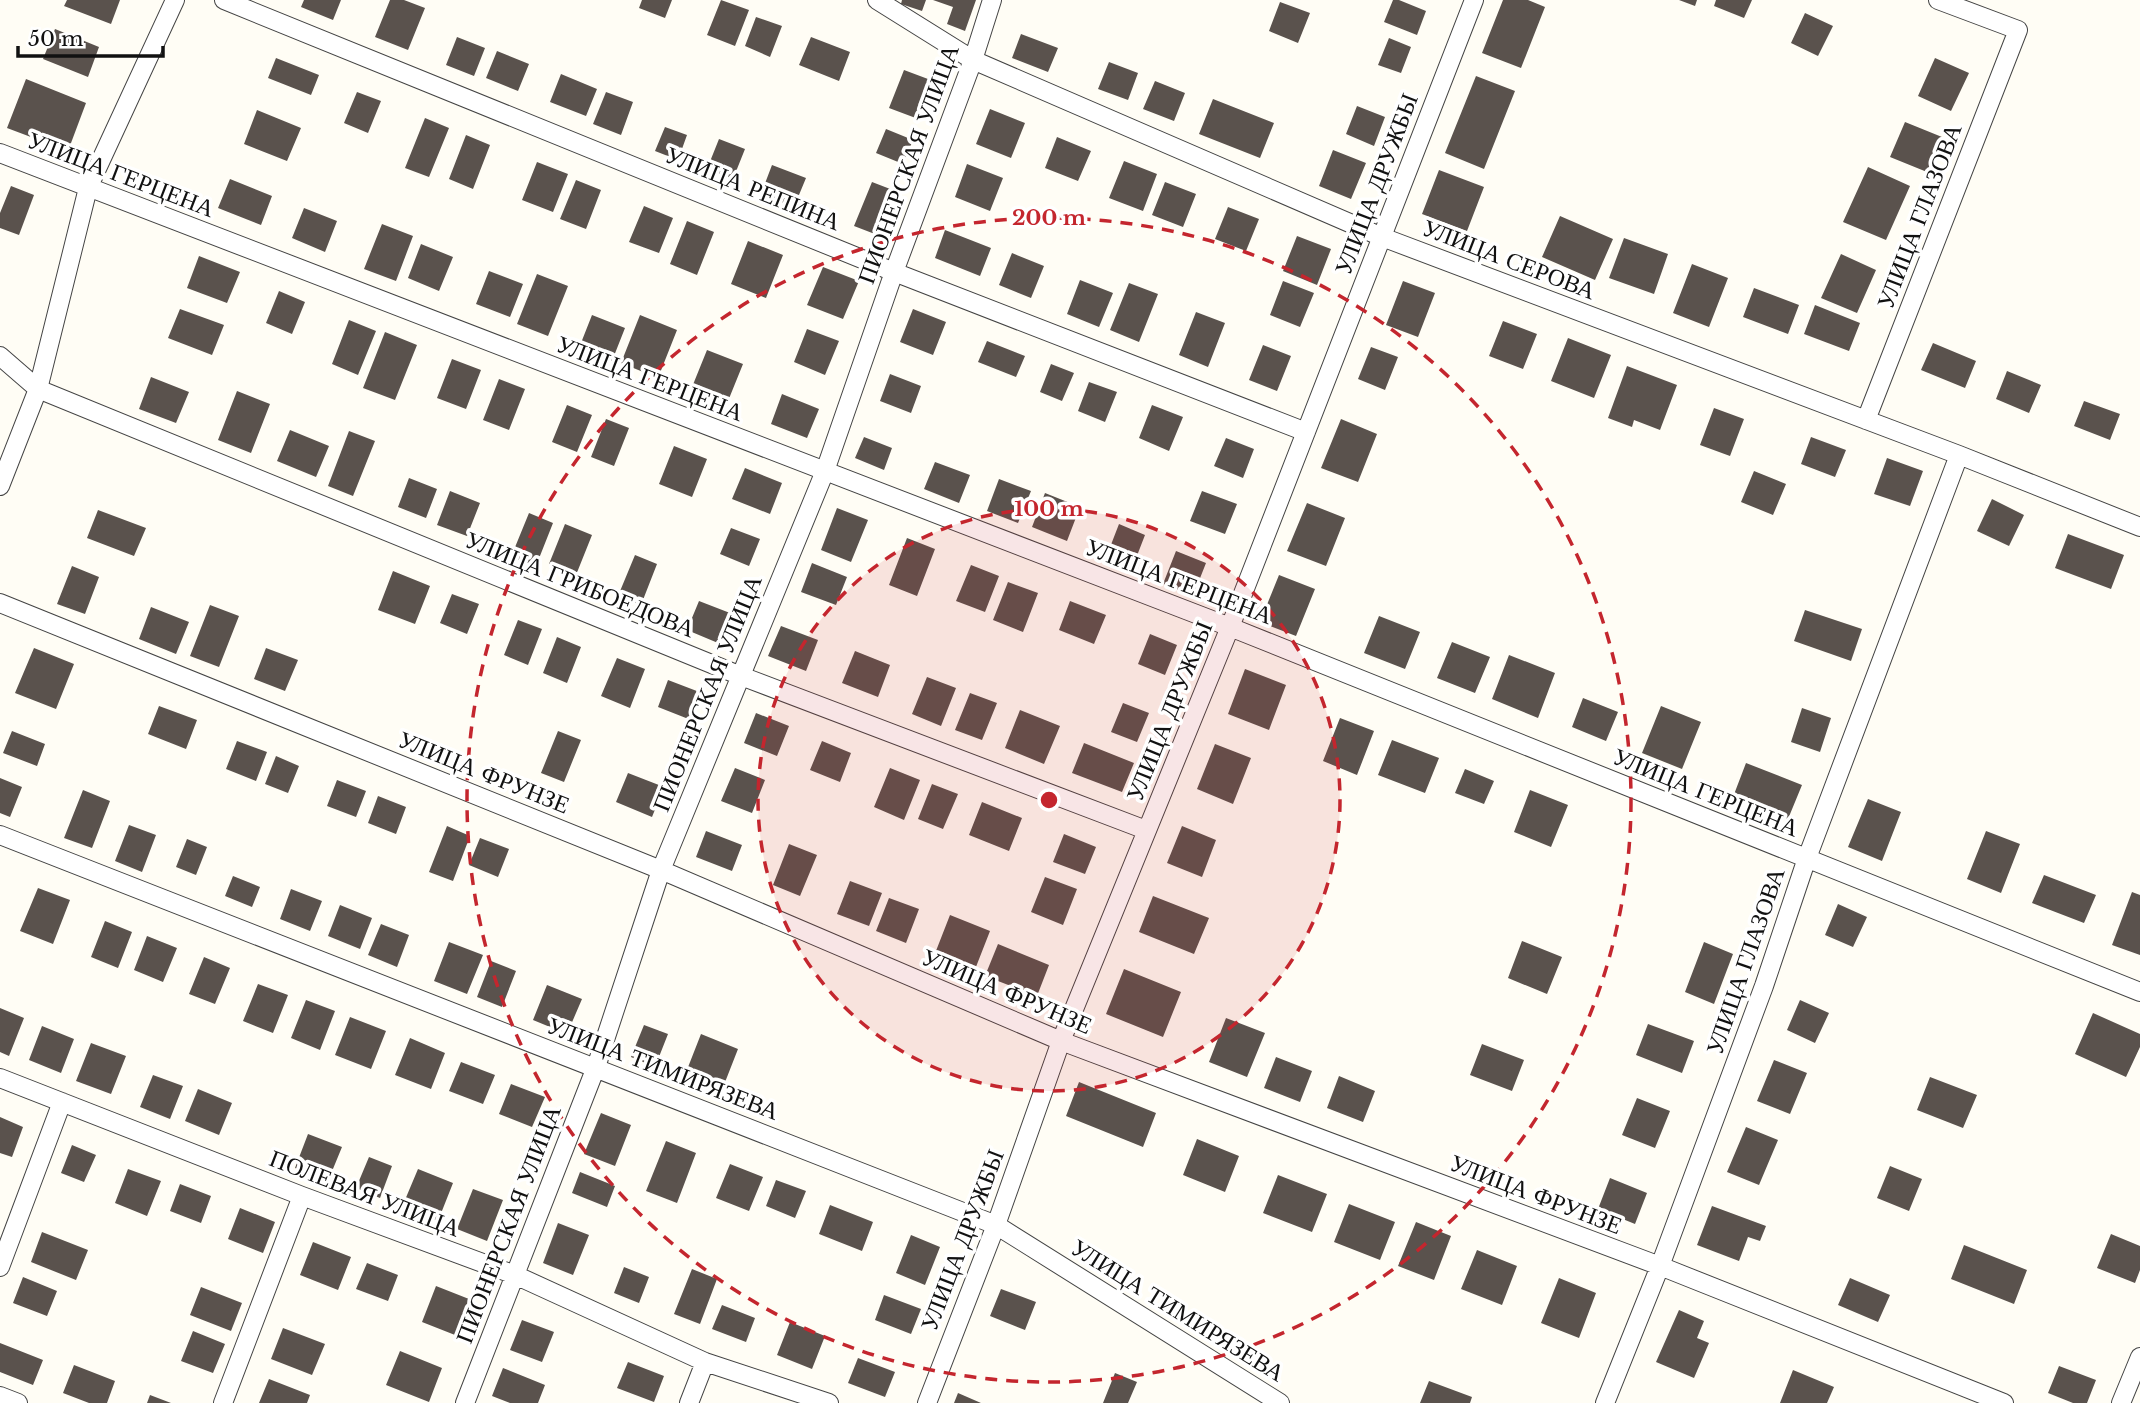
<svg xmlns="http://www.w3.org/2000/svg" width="2140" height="1403" viewBox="0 0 2140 1403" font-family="'Libre Baskerville',serif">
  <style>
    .building { fill: #5a524d }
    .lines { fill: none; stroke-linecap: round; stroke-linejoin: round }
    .minor-casing { stroke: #444; stroke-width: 20 }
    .minor { stroke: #fff; stroke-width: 18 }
    .ring { fill: none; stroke: #c4262e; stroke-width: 3.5; stroke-dasharray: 12 9 }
    .labels { text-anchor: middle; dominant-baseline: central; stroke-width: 7; stroke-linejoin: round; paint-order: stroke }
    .street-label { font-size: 24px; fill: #111; stroke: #fff }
    .centre { fill: #c4262e; stroke: #fff; stroke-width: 3.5 }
    .ring-label { font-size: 21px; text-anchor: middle; font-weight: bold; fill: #c4262e; stroke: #fff; stroke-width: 7; stroke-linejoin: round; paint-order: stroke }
  </style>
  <rect width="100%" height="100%" fill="#fffdf5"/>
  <!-- building -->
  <path class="building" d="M67 0H120L111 24 64 6Z
    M304 0H341L333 20 301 7Z
    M390 0H404L425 8 408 50 375 37Z
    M642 0H672L665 18 639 8Z
    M721 0 749 10 735 46 707 35Z
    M902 0H926L922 11 901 4Z
    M933 0H976L965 31 947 24 953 7Z
    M1393 0H1399L1426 11 1417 35 1384 22Z
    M1503 0H1528L1545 7 1521 68 1482 53Z
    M1679 0H1697L1695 6Z
    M1716 0H1752L1744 18 1714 6Z
    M1280 2 1310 13 1298 43 1269 31Z
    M1805 13 1833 26 1818 56 1791 43Z
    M756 17 782 26 770 57 745 46Z
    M55 29 99 47 88 77 43 59Z
    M1021 34 1058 48 1048 72 1012 58Z
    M457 37 485 48 474 76 446 65Z
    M811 37 850 52 839 81 799 65Z
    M1389 38 1411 47 1401 73 1378 65Z
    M497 51 529 64 518 91 486 78Z
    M276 58 319 75 311 95 268 78Z
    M1935 58 1969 73 1951 111 1918 96Z
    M1109 62 1138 73 1128 100 1098 89Z
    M904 70 936 82 921 120 889 108Z
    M561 74 597 89 586 116 550 102Z
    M1476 76 1515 91 1484 169 1445 153Z
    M26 79 86 103 68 151 7 128Z
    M1155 81 1185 93 1174 121 1143 109Z
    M357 92 381 101 368 133 344 123Z
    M606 92 633 102 621 135 593 124Z
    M1213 99 1274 123 1260 158 1199 134Z
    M1357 106 1385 117 1374 146 1346 134Z
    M990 109 1025 123 1011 158 976 144Z
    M257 110 301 128 287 161 244 144Z
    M425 118 449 128 429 177 405 168Z
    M1905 122 1942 137 1927 172 1890 157Z
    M665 127 687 135 678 160 655 151Z
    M886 129 913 140 903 164 876 153Z
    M466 135 490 145 473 189 449 179Z
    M1057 137 1091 151 1078 181 1045 168Z
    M719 139 745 149 733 179 707 169Z
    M1333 150 1366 163 1351 199 1319 186Z
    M1124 161 1157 174 1143 211 1109 198Z
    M537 162 568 174 553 212 522 200Z
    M967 164 1003 178 990 211 955 197Z
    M772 165 806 178 794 207 761 194Z
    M1868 167 1910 186 1886 240 1843 222Z
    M1439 170 1484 187 1467 231 1422 214Z
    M230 179 272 196 261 225 218 208Z
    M576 180 601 190 586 229 560 219Z
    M872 182 898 192 880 236 854 226Z
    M1165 182 1196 194 1183 227 1152 215Z
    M11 186 34 195 19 235 0 228V213Z
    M644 206 673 218 659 253 629 242Z
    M1228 207 1259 219 1246 251 1215 239Z
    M304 208 337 221 325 252 292 238Z
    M1560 216 1613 239 1595 280 1542 257Z
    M687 221 714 232 697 275 670 264Z
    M382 224 413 236 396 281 364 269Z
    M945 230 991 248 980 276 935 258Z
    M1297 236 1331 249 1317 285 1283 271Z
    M1624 238 1668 254 1654 294 1609 278Z
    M748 241 783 255 766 298 731 284Z
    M421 244 453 257 439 291 408 278Z
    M1012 253 1044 266 1031 298 999 285Z
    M1841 254 1876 270 1857 313 1821 298Z
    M199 256 240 272 227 303 187 288Z
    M1692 264 1728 278 1709 327 1673 313Z
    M823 267 859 281 843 319 807 305Z
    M489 271 523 284 510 317 476 304Z
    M537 274 568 286 548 336 517 324Z
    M1080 280 1113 293 1099 327 1067 314Z
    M1283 281 1314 293 1300 327 1270 315Z
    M1403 281 1435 293 1418 337 1386 325Z
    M1129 283 1158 294 1139 342 1110 330Z
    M1754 288 1799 305 1788 334 1743 317Z
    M279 291 305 302 292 334 266 323Z
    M1815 305 1860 323 1849 351 1804 334Z
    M180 309 224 325 212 355 168 338Z
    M913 309 946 322 933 355 900 342Z
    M1196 312 1225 323 1208 367 1179 355Z
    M592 315 625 328 612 361 579 348Z
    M640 315 677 330 658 378 621 363Z
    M349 320 376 331 358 375 332 364Z
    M1503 321 1537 334 1523 369 1489 356Z
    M807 329 839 341 825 375 794 362Z
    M385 332 417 345 395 400 363 388Z
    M1568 338 1611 355 1594 398 1551 381Z
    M987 341 1025 356 1016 377 978 362Z
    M1933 343 1976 361 1965 388 1921 370Z
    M1263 345 1291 356 1277 391 1249 380Z
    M1371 347 1398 357 1385 390 1358 379Z
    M707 350 743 364 726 406 690 392Z
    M452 359 481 370 466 409 437 398Z
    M1051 364 1074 373 1062 401 1040 392Z
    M1627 366 1677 385 1660 430 1634 420 1632 427 1608 418Z
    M2007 371 2041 385 2029 413 1996 399Z
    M890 374 921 386 911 413 880 401Z
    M151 377 189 392 176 423 139 409Z
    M499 379 525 389 509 430 483 420Z
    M1089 382 1117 392 1105 422 1078 411Z
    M237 391 270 404 251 453 218 440Z
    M782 394 819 409 807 438 771 424Z
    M2084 401 2120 414 2110 440 2074 426Z
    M567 405 592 415 577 452 552 442Z
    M1152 405 1183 417 1169 451 1139 438Z
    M1714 408 1744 419 1730 456 1700 445Z
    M606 419 629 428 614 466 591 457Z
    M1341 419 1377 434 1358 482 1321 468Z
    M290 430 329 446 316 477 277 461Z
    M349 431 375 441 353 496 328 486Z
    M864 437 892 448 884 470 855 458Z
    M1811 437 1846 450 1835 477 1801 464Z
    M1226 438 1254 449 1243 478 1214 466Z
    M674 446 707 459 692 497 659 484Z
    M1887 458 1923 471 1910 506 1874 494Z
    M935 462 970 475 959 503 924 489Z
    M745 468 782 483 770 514 732 499Z
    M1754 471 1786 484 1773 515 1741 502Z
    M409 478 437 489 426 518 398 507Z
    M999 479 1031 491 1018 523 987 511Z
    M450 491 480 503 467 536 437 525Z
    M1202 491 1237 504 1225 534 1190 521Z
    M1045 493 1080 507 1067 541 1032 527Z
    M1992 499 2024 515 2009 546 1977 531Z
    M1307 503 1345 518 1326 566 1287 551Z
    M837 508 868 520 851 562 821 550Z
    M98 510 146 528 134 556 87 538Z
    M529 513 553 523 536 566 511 557Z
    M565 524 592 535 576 575 549 564Z
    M1119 524 1145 535 1133 566 1107 555Z
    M731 528 760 539 749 566 720 554Z
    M2068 534 2124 555 2111 589 2055 568Z
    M907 538 935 549 917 596 889 585Z
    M1176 551 1206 563 1193 596 1163 584Z
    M635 555 657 564 641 605 618 596Z
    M812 563 847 577 836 605 801 592Z
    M971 565 999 576 985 612 956 601Z
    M72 566 99 577 85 614 57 604Z
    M393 571 430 586 415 624 378 610Z
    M1279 575 1315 589 1296 636 1260 622Z
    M1008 582 1038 593 1023 632 993 620Z
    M452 594 479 604 467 634 440 623Z
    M699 601 730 613 718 643 687 630Z
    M1070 601 1106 615 1094 644 1059 630Z
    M210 605 239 616 219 667 190 656Z
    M151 607 189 622 176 654 139 639Z
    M1805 610 1862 629 1851 661 1794 641Z
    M1379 616 1420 632 1405 669 1364 653Z
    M518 620 542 629 528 665 504 655Z
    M781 626 818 640 806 671 768 656Z
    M1150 634 1177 645 1165 675 1138 664Z
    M557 637 581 647 567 683 543 673Z
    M1452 642 1490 657 1475 693 1437 678Z
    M34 648 74 664 56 709 15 693Z
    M266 648 298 660 285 691 254 679Z
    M855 651 890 665 878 697 842 683Z
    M1509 655 1555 673 1538 718 1492 699Z
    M617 658 645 669 630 708 601 696Z
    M1245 669 1286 685 1269 730 1228 714Z
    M927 677 956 688 941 726 912 714Z
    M668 680 702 693 691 720 658 707Z
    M970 693 997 703 982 740 955 730Z
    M1583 698 1618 712 1606 741 1572 727Z
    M1123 703 1149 713 1137 742 1111 732Z
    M159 706 197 720 186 749 148 734Z
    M1661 706 1701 722 1682 769 1642 753Z
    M1802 708 1831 718 1820 752 1791 742Z
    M1020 710 1060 726 1044 764 1005 748Z
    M756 713 789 726 777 756 744 743Z
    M1340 718 1374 731 1357 775 1323 761Z
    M12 731 45 744 37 766 3 753Z
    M558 731 581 740 564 782 541 773Z
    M1392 740 1439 758 1425 793 1378 775Z
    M237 741 267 752 256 781 226 769Z
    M822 741 851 753 840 782 810 770Z
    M1084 743 1134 763 1122 792 1072 773Z
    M1215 744 1251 758 1233 804 1197 789Z
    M276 756 299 766 288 793 265 784Z
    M1746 763 1802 785 1788 819 1733 797Z
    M735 768 765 780 752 813 721 801Z
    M890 768 920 780 904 820 874 807Z
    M1465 769 1494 781 1484 804 1455 793Z
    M628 773 664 787 652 817 616 802Z
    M0 778 22 787 10 817 0 813Z
    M337 780 366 791 356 817 327 806Z
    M932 784 958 794 943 829 918 819Z
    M83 790 110 801 92 848 64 838Z
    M1530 790 1568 805 1551 847 1514 832Z
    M378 796 406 807 396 834 368 823Z
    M1868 799 1901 812 1882 861 1848 847Z
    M982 802 1022 818 1009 851 969 835Z
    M129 825 156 835 142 872 115 861Z
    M447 826 470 836 453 881 429 872Z
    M1182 826 1216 840 1202 877 1167 863Z
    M706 831 742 845 732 871 696 857Z
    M1986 831 2020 844 2001 893 1967 879Z
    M1064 834 1096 847 1085 874 1053 862Z
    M480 838 509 849 498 877 469 865Z
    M187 839 207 847 196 875 176 867Z
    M789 844 817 855 800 896 773 885Z
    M2044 875 2096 895 2084 923 2032 903Z
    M233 876 260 887 252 907 225 896Z
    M1045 877 1077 889 1063 925 1031 912Z
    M850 881 882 893 869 926 837 914Z
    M38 888 70 900 53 944 20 931Z
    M291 889 322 901 310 931 280 919Z
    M2132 892 2140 895V955L2112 945Z
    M1153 896 1209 918 1194 954 1139 932Z
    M889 898 919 909 906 943 876 931Z
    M1838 904 1867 917 1853 947 1825 935Z
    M340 905 372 918 360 949 328 936Z
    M950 915 990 931 974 972 934 956Z
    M105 921 132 932 118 968 91 957Z
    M381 924 409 935 397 967 368 955Z
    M147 936 177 948 163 982 134 970Z
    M1522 941 1562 957 1547 994 1508 978Z
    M449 942 483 955 467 994 434 981Z
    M1704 942 1733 954 1714 1004 1685 992Z
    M998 944 1049 965 1037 996 985 976Z
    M204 957 230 968 215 1004 189 994Z
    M491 961 516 971 502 1007 477 997Z
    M1124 969 1181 992 1163 1037 1106 1014Z
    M258 984 288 995 273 1033 243 1021Z
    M547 985 582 999 567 1034 533 1020Z
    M306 1000 335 1011 320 1050 291 1038Z
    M1800 1000 1829 1013 1815 1043 1787 1030Z
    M0 1008 24 1018 9 1056 0 1052Z
    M2093 1013 2140 1034V1047L2126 1077 2075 1054Z
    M350 1017 386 1031 371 1069 335 1055Z
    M1226 1018 1265 1033 1247 1077 1209 1062Z
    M1648 1024 1694 1041 1682 1073 1636 1055Z
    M644 1025 668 1034 655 1067 631 1057Z
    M42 1026 74 1039 61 1073 29 1060Z
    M701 1034 738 1049 720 1095 683 1080Z
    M410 1038 445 1053 431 1089 395 1075Z
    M91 1043 126 1056 111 1094 76 1081Z
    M1482 1044 1524 1060 1512 1091 1470 1075Z
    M1276 1057 1312 1071 1300 1102 1264 1088Z
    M1774 1060 1807 1073 1790 1114 1757 1101Z
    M461 1062 495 1075 483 1104 449 1091Z
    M153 1075 183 1086 170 1119 140 1107Z
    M1339 1076 1375 1091 1363 1122 1327 1108Z
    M1930 1077 1977 1095 1963 1128 1917 1110Z
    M1079 1082 1156 1113 1143 1147 1066 1116Z
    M511 1084 545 1097 532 1127 499 1114Z
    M198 1089 232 1103 219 1135 185 1121Z
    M1637 1098 1670 1111 1655 1148 1622 1135Z
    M601 1113 631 1125 615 1166 584 1154Z
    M0 1117 23 1127 12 1157 0 1153Z
    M1746 1127 1778 1140 1759 1185 1727 1172Z
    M308 1134 342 1147 328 1181 295 1168Z
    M1197 1139 1239 1156 1225 1192 1183 1175Z
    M666 1141 696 1153 677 1203 646 1191Z
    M72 1145 96 1155 84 1182 61 1173Z
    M369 1157 392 1166 380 1198 356 1188Z
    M730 1164 763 1177 749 1211 716 1198Z
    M1890 1166 1922 1179 1909 1211 1877 1198Z
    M128 1169 161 1181 147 1216 115 1203Z
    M418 1169 453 1183 438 1221 402 1207Z
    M580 1172 615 1186 607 1207 572 1193Z
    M1278 1175 1327 1194 1312 1232 1263 1213Z
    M1610 1178 1647 1193 1635 1224 1598 1209Z
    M776 1180 806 1191 795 1218 766 1206Z
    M180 1184 211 1196 201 1223 170 1211Z
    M473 1189 503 1200 487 1241 457 1229Z
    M1349 1204 1395 1222 1380 1260 1334 1242Z
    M830 1205 873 1222 862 1251 819 1234Z
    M1712 1206 1766 1226 1760 1241 1748 1237 1739 1261 1697 1245Z
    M240 1208 275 1222 263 1253 228 1239Z
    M1416 1222 1451 1236 1434 1280 1398 1266Z
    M558 1223 589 1235 573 1275 543 1263Z
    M42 1232 88 1250 76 1280 31 1262Z
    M2111 1234 2140 1246V1270L2135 1283 2097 1268Z
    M911 1235 940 1247 925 1285 896 1273Z
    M313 1242 351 1257 338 1290 300 1275Z
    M1964 1245 2027 1270 2014 1304 1951 1279Z
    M1477 1250 1517 1266 1502 1305 1461 1289Z
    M367 1263 398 1275 388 1301 356 1289Z
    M624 1267 649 1277 639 1303 614 1293Z
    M692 1269 717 1279 700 1324 674 1314Z
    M23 1277 57 1291 47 1316 13 1303Z
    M1559 1278 1596 1293 1579 1338 1541 1323Z
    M1850 1278 1890 1295 1878 1322 1838 1305Z
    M436 1286 469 1299 455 1335 422 1322Z
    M201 1287 242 1303 231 1331 190 1315Z
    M1001 1289 1036 1302 1025 1330 990 1316Z
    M884 1295 921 1309 911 1334 875 1320Z
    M722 1305 755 1318 746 1342 712 1329Z
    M1679 1310 1704 1321 1697 1338 1709 1343 1694 1378 1656 1362Z
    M522 1320 554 1332 542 1362 510 1350Z
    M790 1322 825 1336 812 1369 777 1355Z
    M283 1328 325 1344 312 1375 271 1359Z
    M193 1331 225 1344 213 1373 181 1361Z
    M0 1343 43 1360 33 1385 0 1372Z
    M400 1351 442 1368 429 1402 386 1385Z
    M858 1358 895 1372 885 1397 848 1383Z
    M628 1362 664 1376 654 1402 617 1388Z
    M74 1365 115 1381 107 1403H89L63 1393Z
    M2059 1366 2096 1380 2087 1403H2073L2048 1393Z
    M503 1368 545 1385 538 1403H510L492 1396Z
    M1793 1370 1834 1387 1827 1403H1780Z
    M1115 1373 1137 1382 1128 1403H1103Z
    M269 1379 310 1395 307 1403H259Z
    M1429 1381 1472 1397 1470 1403H1420Z
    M958 1393 981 1403H954Z
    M150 1395 171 1403H147Z"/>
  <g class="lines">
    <!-- minor casing -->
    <g class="minor-casing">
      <path id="minor" d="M224 0 894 272 1306 432
        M877 0 973 60 1382 237 1959 455 2140 527
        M0 153 1230 627 2140 992
        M0 356 38 389 741 676 1146 830
        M1866 420 2018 30 1938 0
        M0 486 38 389 88 188 175 0
        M0 603 661 870 1061 1041 1660 1266 2004 1403
        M0 835 996 1225 1280 1403
        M0 1078 302 1196 515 1275 705 1362 829 1403
        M0 1267 62 1102
        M0 1396 18 1403
        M223 1403 302 1196
        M465 1403 596 1067 661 870 825 471 894 272 973 60 992 0
        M689 1403 705 1362
        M927 1403 996 1225 1061 1041 1230 627 1474 0
        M1605 1403 1660 1266 1764 986 1807 858 1959 455
        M2121 1403 2140 1357"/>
    </g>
    <!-- minor -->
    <use href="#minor" class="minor"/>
  </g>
  <!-- distance rings -->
  <circle cx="1049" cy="800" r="291" fill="#c4262e" fill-opacity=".12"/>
  <g class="ring">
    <circle cx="1049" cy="800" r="291"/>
    <circle cx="1049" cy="800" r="582"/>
  </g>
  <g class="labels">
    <!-- street labels -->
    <g class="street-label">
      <text transform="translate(908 164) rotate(-70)">ПИОНЕРСКАЯ УЛИЦА</text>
      <text transform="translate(121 174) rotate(21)">УЛИЦА ГЕРЦЕНА</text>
      <text transform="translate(1376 184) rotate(-69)">УЛИЦА ДРУЖБЫ</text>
      <text transform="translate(753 188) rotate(22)">УЛИЦА РЕПИНА</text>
      <text transform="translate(1919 216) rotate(-69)">УЛИЦА ГЛАЗОВА</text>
      <text transform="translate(1509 259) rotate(21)">УЛИЦА СЕРОВА</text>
      <text transform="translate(650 378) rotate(21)">УЛИЦА ГЕРЦЕНА</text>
      <text transform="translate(1179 581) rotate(21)">УЛИЦА ГЕРЦЕНА</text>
      <text transform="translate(580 584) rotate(22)">УЛИЦА ГРИБОЕДОВА</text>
      <text transform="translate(707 693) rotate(-68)">ПИОНЕРСКАЯ УЛИЦА</text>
      <text transform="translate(1169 711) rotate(-68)">УЛИЦА ДРУЖБЫ</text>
      <text transform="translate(484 772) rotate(22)">УЛИЦА ФРУНЗЕ</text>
      <text transform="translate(1706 792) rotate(22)">УЛИЦА ГЕРЦЕНА</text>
      <text transform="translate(1745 961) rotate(-71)">УЛИЦА ГЛАЗОВА</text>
      <text transform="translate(1007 991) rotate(23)">УЛИЦА ФРУНЗЕ</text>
      <text transform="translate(663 1068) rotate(21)">УЛИЦА ТИМИРЯЗЕВА</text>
      <text transform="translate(365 1193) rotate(21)">ПОЛЕВАЯ УЛИЦА</text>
      <text transform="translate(1536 1194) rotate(21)">УЛИЦА ФРУНЗЕ</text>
      <text transform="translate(508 1224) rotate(-69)">ПИОНЕРСКАЯ УЛИЦА</text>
      <text transform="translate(962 1240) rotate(-69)">УЛИЦА ДРУЖБЫ</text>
      <text transform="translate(1178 1310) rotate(32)">УЛИЦА ТИМИРЯЗЕВА</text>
    </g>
  </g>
  <circle cx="1049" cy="800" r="10" class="centre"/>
  <g class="ring-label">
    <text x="1049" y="225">200 m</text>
    <text x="1049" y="516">100 m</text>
  </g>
  <!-- scale -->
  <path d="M18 46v10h145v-10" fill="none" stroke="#111111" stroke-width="3.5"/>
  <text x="28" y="46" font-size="21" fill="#111111" stroke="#ffffff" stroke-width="5" paint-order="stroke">50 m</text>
</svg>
